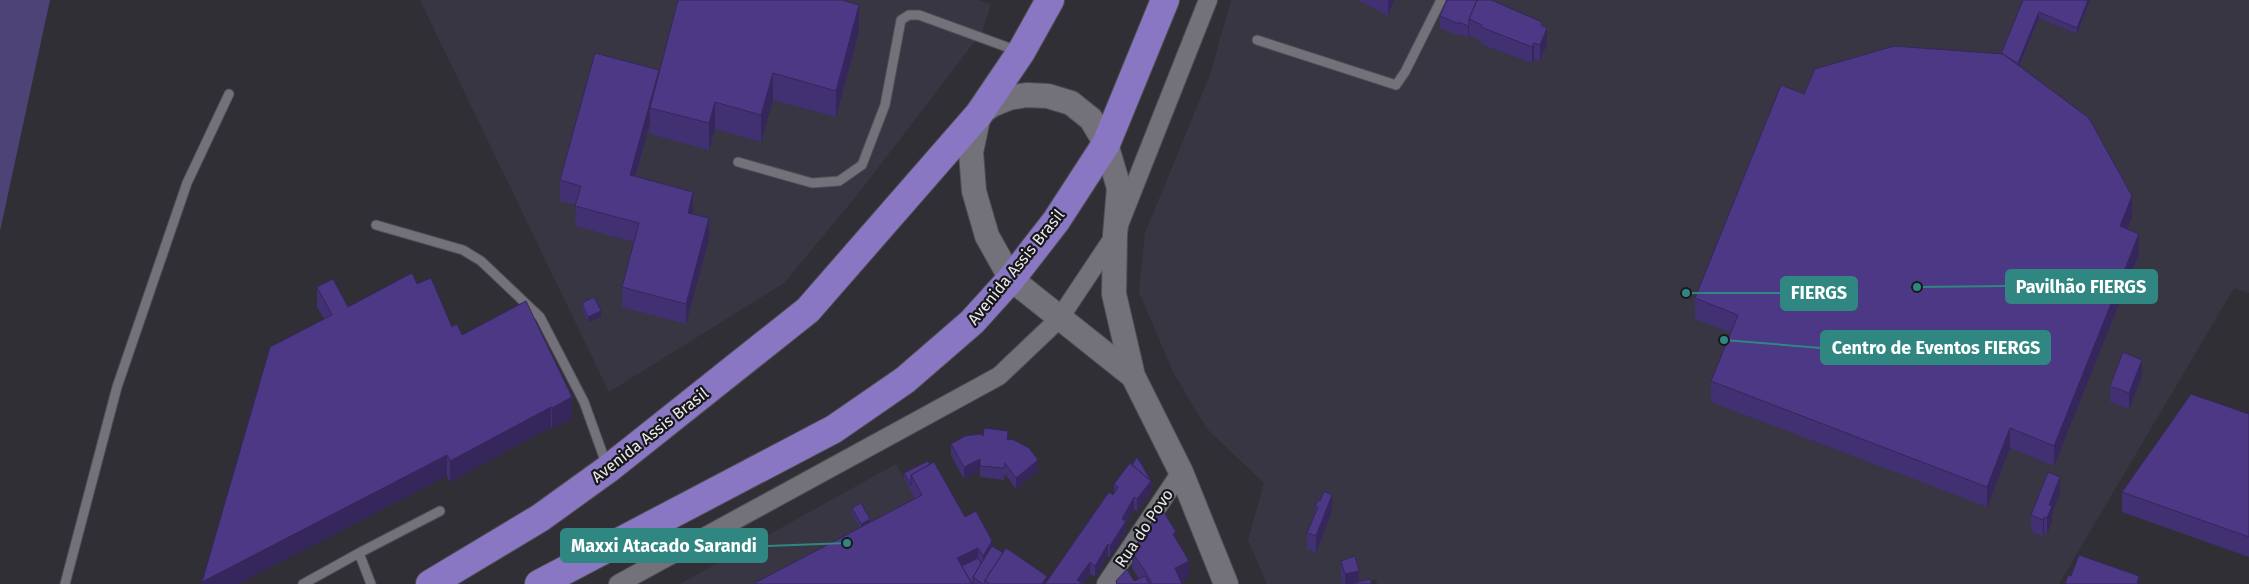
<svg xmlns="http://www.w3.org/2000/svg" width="2249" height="584" viewBox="0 0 2249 584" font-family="'Fira Sans',sans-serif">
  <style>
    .built { fill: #383643 }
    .green { fill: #4e4376 }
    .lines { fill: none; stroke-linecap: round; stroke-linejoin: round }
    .service-casing { stroke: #4f4e54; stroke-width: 11 }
    .minor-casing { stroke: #4f4e54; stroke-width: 20 }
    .secondary-casing { stroke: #4f4e54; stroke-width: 26 }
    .primary-casing { stroke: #4f4e54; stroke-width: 30 }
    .service { stroke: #73727a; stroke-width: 9 }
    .minor { stroke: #73727a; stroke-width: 18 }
    .secondary { stroke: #73727a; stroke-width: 24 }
    .primary { stroke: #8a77c4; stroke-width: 28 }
    .wall { fill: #413072 }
    .shaded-wall { fill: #35275c }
    .building { fill: #4c3884; stroke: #35275c }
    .labels { text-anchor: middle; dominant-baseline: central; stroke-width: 4.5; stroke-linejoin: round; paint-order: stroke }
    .street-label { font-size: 16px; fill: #eaeaee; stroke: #18181b }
    .leader { fill: none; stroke: #308781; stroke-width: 2 }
    .callout-dot { fill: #308781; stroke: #18181b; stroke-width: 2 }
    .callout { fill: #308781; stroke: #308781; stroke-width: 2 }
    .callout-label { font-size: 18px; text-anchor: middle; font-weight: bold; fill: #fff }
  </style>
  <rect width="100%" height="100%" fill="#302f36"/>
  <!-- built -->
  <path class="built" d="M420 0H978L991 4 982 32 858 194 784 283 609 392Z
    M1231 0H2249V293L2234 288 2059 584H1377L1376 579 1359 584H1267L1248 540 1264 483 1207 429 1174 374 1139 292 1145 233 1210 75Z
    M896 464 963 584H680Z"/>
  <!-- green -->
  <path class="green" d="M0 0H50L0 231Z"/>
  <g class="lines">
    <!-- service casing -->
    <g class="service-casing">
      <path id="service" d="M1257 40 1396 85 1405 72 1441 0
        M738 162 812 183 839 181 862 165 885 105 901 20 909 15H919L1018 51
        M376 225 463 250 481 261 540 317 584 402 607 466
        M65 584 117 387 187 183 229 94
        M303 584 359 553
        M371 584 359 553 440 511"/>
    </g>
    <!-- minor casing -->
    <g class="minor-casing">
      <path id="minor" d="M618 584 999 376 1059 319 1115 235 1208 0
        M1106 584 1181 472"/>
    </g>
    <!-- secondary casing -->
    <g class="secondary-casing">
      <path id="secondary" d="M1133 376 1011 279 987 236 974 191 971 152 979 114 992 105 1009 98 1026 95 1048 96 1071 103 1091 119 1106 144 1119 188 1115 235 1114 294 1133 376 1181 472 1226 584"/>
    </g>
    <!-- primary casing -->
    <g class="primary-casing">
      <path id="primary" d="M430 584 540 518 608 469 808 310 979 114 1021 52 1050 0
        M539 584 834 429 905 380 972 322 1011 279 1056 221 1106 144 1165 0"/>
    </g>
    <!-- service -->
    <use href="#service" class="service"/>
    <!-- minor -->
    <use href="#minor" class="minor"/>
    <!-- secondary -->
    <use href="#secondary" class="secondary"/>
    <!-- primary -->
    <use href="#primary" class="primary"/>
  </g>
  <!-- wall -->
  <path class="wall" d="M1358 0H1394L1388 16Z
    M2023 0H2090L2077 34 2039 18 2019 66 2132 217 2127 229 2139 254 2054 466 2010 448 1987 507 1711 402V381L1731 333 1695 319V298L1804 94 2001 54Z
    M1440 16 1542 26 1547 44 1540 61 1534 59 1532 63 1481 44V41L1469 35 1468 38 1459 34V36L1440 28Z
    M859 31 836 117 773 100 761 142 715 129 709 150 650 134V123L636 177 693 213V214L709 239 686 324 622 307V287L634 242 575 226 576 205 560 201V180L659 74Z
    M417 284 452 327 462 335 572 418 552 429 551 427 450 482 447 476 238 584H202L324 319 317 307V287L348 307Z
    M582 303 601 317 588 322 582 309Z
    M2142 376 2129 409 2110 402V386Z
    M2249 414V557L2122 512V492Z
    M983 436 1008 439 1038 471 1016 489 1005 474 1004 480 980 477V470L964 479 951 455V444Z
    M928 461 965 517 992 546 1047 581 1113 495 1114 493V484L1152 488 1151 490V492L1137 511 1134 509 1126 523V532L1110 557 1108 556 1095 577 1090 574 1083 584H753L860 528 852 514V508L870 522 915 499 904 479V473Z
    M2060 493 2052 513V522L2047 534 2044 533 2043 536 2031 531V515Z
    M1315 506 1332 511 1316 553 1307 549V533L1315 514Z
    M1176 539 1189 577 1181 582 1182 584H1116V581H1134L1139 579 1132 568V552L1134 550V548Z
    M1341 561 1359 582 1372 584H1343L1341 577Z"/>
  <!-- shaded-wall -->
  <path class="shaded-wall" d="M1388 0H1394L1388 16Z
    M2088 0H2090L2077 34V28Z
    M859 5V31L836 117V91Z
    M2039 12V18L2018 68V63Z
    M1469 24V35L1468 38V26Z
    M1547 28V44L1540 61V45Z
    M1534 43V59L1532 63V47Z
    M659 70V91L650 108V123L630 196V175Z
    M773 73V100L761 142V115Z
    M715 102V129L709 150V123Z
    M693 192V213L688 233V213Z
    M2132 196V217L2120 247V226Z
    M709 218V239L686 324V304Z
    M2139 234V254L2054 466V446Z
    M601 311V317L588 322V317Z
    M2142 360V376L2129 409V393Z
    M572 397V418L552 429V408Z
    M551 407V427L450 482V461Z
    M2010 428V448L1987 507V487Z
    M447 455V476L238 584H202V582Z
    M980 459V470L964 479V467Z
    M1038 460V471L1016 489V478Z
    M2060 477V493L2052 513V522L2047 534V518L2049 505Z
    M1151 481 1152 482V488L1151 490V492L1137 511V499Z
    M1332 495V511L1316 553V536Z
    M1134 497V509L1126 523V532L1110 557V546L1122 519Z
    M2044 517V533L2043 536V520Z
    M870 519V525L861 530V524Z
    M1176 532V548L1173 534Z
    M992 541V557L983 566V556Z
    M1108 544V556L1095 577V566Z
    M978 548V564L960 573 957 558Z
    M1189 561V577L1176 584 1175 568Z
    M1090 562V574L1083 584 1077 580Z
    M1359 571V584H1345V574Z
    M1047 576V584H1042Z
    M2139 576V584H2137Z"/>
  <!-- building -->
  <path class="building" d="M678 0H842L859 5 836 91 773 73 761 115 715 102 709 123 650 108Z
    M1447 0H1477L1469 19V24L1468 26 1459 22V24L1440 16Z
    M1477 0H1491L1542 22 1541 25 1547 28 1540 45 1534 43 1532 47 1481 27 1482 25 1469 19Z
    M2023 0H2088L2077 28 2039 12 2018 63 2012 60 2003 54H2001Z
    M1894 46 2003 54 2089 118 2132 196 2120 226 2139 234 2054 446 2010 428 1987 487 1711 381 1738 315 1695 298 1781 85 1804 94 1815 69Z
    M595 53 659 70 630 175 693 192 688 213 709 218 686 304 622 287 639 223 575 206 581 186 560 180Z
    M412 273 417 284 431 278 452 327 457 324 462 335 526 301 572 397 552 408 551 407 450 461 447 455 202 582 270 347 332 315 317 287 333 279 348 307Z
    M594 297 601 311 588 317 582 303Z
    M2123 352 2142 360 2129 393 2110 386Z
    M2191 394 2249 414V537L2122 492Z
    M984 428 1008 431 1007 440 1012 439 1029 448 1038 460 1016 478 1005 463 1004 468 980 466V459L964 467 951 444 965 436 980 434 983 436Z
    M1137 457 1152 482 1151 484V481L1132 465Z
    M928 461 930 464 911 475V485L904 473Z
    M934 462 965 517 976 511 992 541 983 556 978 548 957 558 972 584H753L922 495 911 475Z
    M1130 463 1151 481 1137 499 1134 497 1122 519 1126 521 1110 546 1108 544 1095 566 1090 562 1077 580 1083 584H1045L1109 492 1113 495 1118 487 1114 484Z
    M2048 472 2060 477 2049 505 2052 506 2047 518 2044 517 2043 520 2031 515Z
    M1324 491 1332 495 1316 536 1307 533 1318 507 1315 506 1318 500 1320 501Z
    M861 503 870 519 861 524 852 508Z
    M1162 509 1176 532 1173 534 1189 561 1175 568 1182 584H1152L1145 571 1132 552 1135 549 1134 548 1153 521 1154 516Z
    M992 546 1003 553 985 580V584H983L973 577Z
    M1006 548 1047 576 1042 584H988L989 583 985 580Z
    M2079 555 2139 576 2137 584H2065L2068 575 2071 576Z
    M1355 556 1359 571 1345 574 1341 561Z
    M978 558 981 563 973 577V583L974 584H972L962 566Z
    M1127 569 1134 581 1145 576 1149 584H1117L1116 581Z
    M1370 579 1372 584H1355L1354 583Z"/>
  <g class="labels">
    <!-- street labels -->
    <g class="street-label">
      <text transform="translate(1016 267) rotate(-51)">Avenida Assis Brasil</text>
      <text transform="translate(650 435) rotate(-38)">Avenida Assis Brasil</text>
      <text transform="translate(1144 528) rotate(-56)">Rua do Povo</text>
    </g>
  </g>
  <!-- callouts -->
  <path class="leader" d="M1917 287L2006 286M1686 293L1781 293M1724 340L1821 348M847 543L767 546"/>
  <g class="callout-dot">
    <circle cx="1917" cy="287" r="5"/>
    <circle cx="1686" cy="293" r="5"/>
    <circle cx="1724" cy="340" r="5"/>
    <circle cx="847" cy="543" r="5"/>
  </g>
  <g class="callout">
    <rect x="2006" y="270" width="151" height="33" rx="5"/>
    <rect x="1781" y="277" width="76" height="33" rx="5"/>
    <rect x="1821" y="331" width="229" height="33" rx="5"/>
    <rect x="561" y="529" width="206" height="33" rx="5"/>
  </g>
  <g class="callout-label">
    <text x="2081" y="293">Pavilhão FIERGS</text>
    <text x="1819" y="299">FIERGS</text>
    <text x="1936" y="354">Centro de Eventos FIERGS</text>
    <text x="664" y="552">Maxxi Atacado Sarandi</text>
  </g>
</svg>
